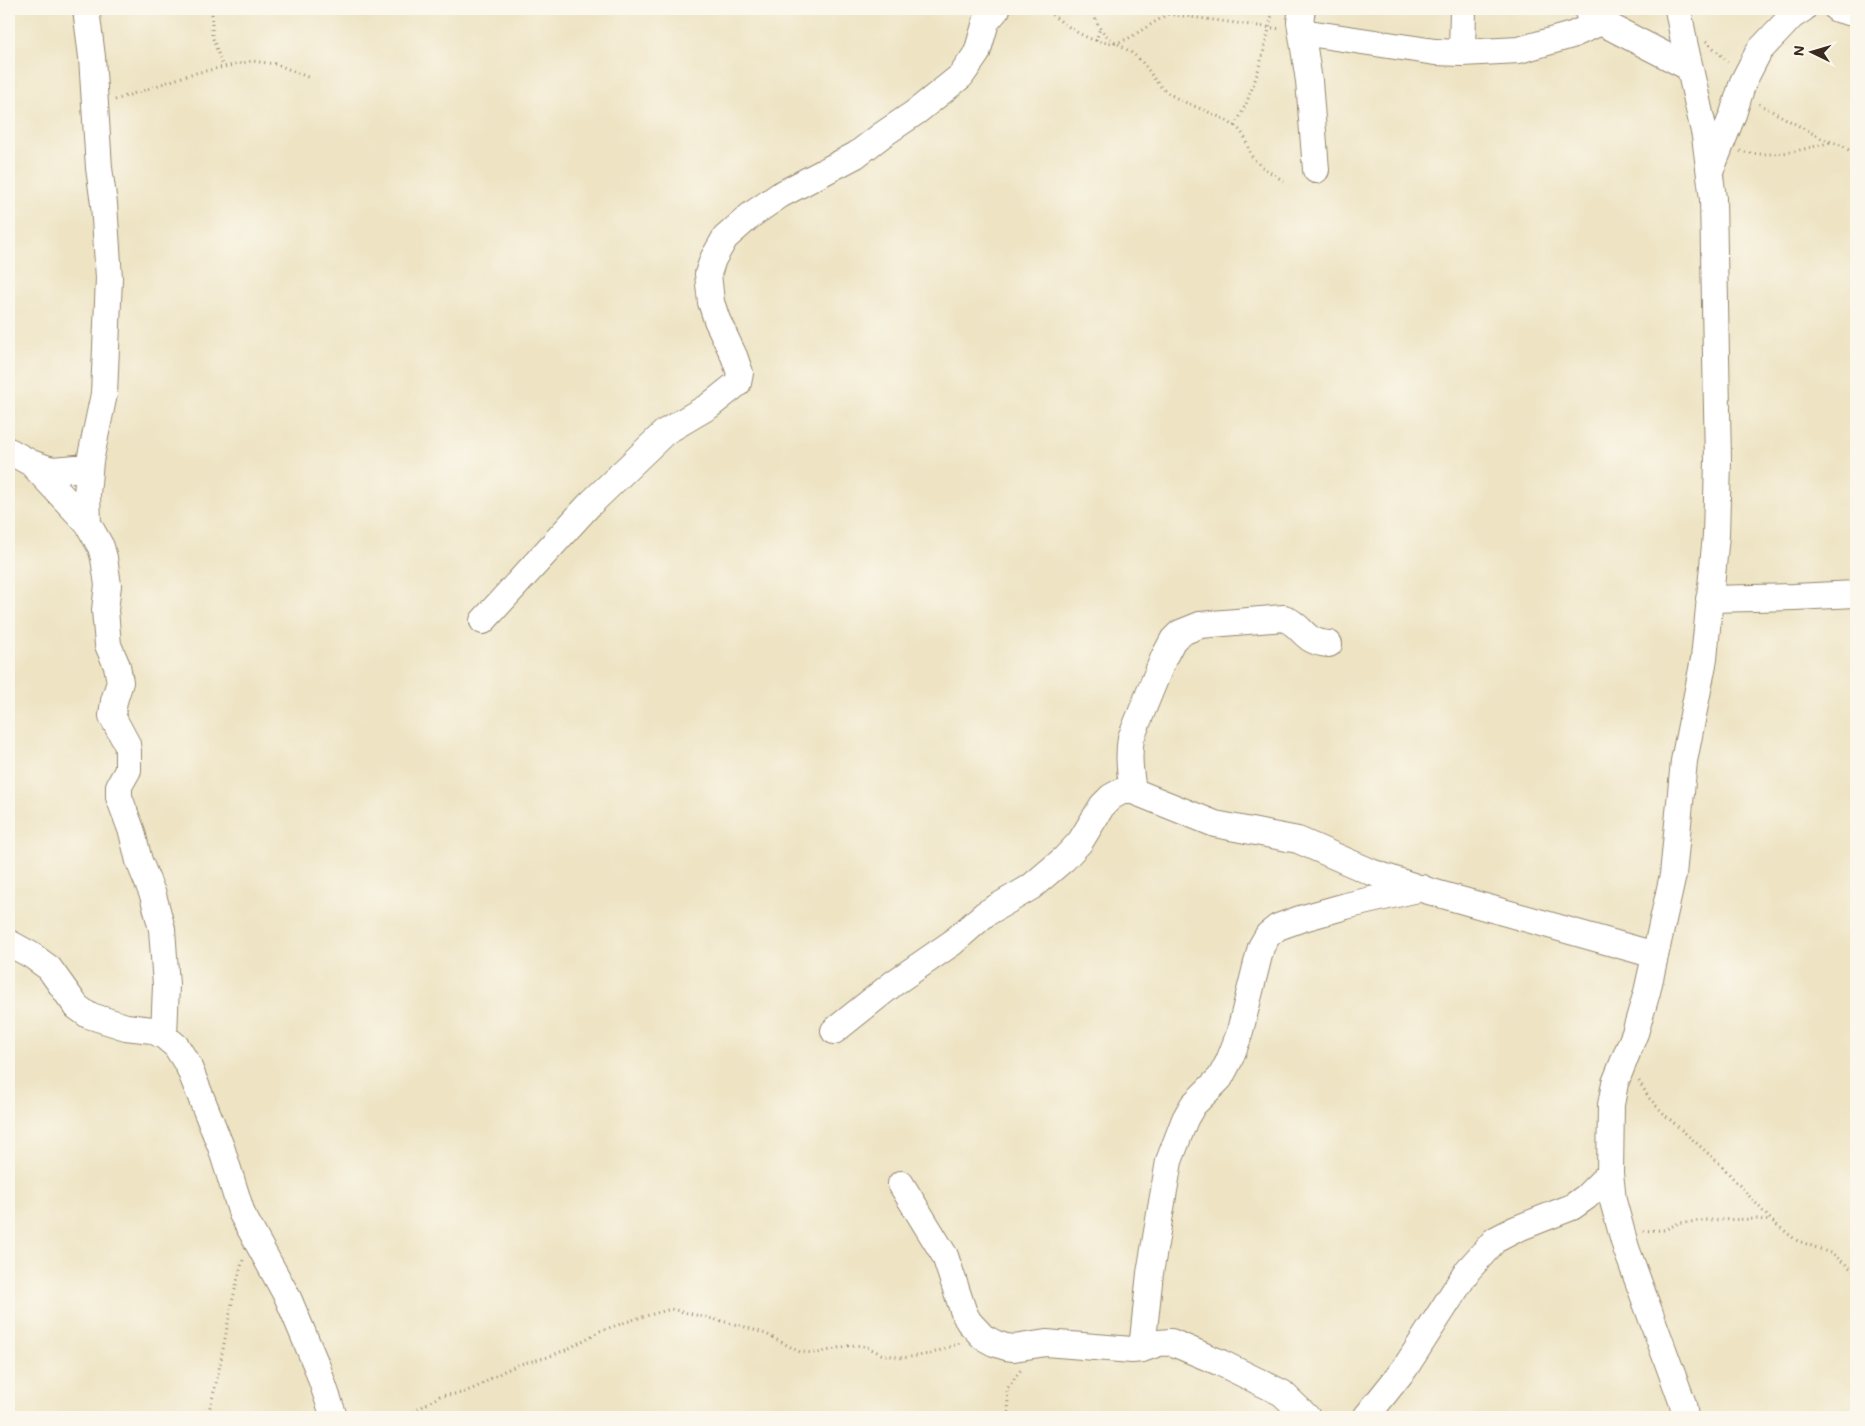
<svg xmlns="http://www.w3.org/2000/svg" width="1865" height="1426" viewBox="0 0 1865 1426" font-family="Mali,sans-serif">
  <style>
    .lines { fill: none; stroke-linecap: round; stroke-linejoin: round }
    .minor-casing { stroke: #948771; stroke-width: 28 }
    .path { stroke: #948771; stroke-width: 3; stroke-dasharray: 1 4; stroke-linecap: butt }
    .minor { stroke: #fff; stroke-width: 26 }
  </style>
  <rect width="100%" height="100%" fill="#fbf7ec"/>
  <filter id="ink" filterUnits="userSpaceOnUse"><feTurbulence type="fractalNoise" baseFrequency=".02" numOctaves="2"/><feDisplacementMap in="SourceGraphic" scale="10" xChannelSelector="R" yChannelSelector="G"/><feConvolveMatrix kernelMatrix="1 2 1 2 8 2 1 2 1" color-interpolation-filters="sRGB"/></filter>
  <filter id="wash" filterUnits="userSpaceOnUse"><feTurbulence type="fractalNoise" baseFrequency=".0096" numOctaves="4" result="noise"/><feDisplacementMap in="SourceGraphic" scale="20" xChannelSelector="R" yChannelSelector="G"/><feGaussianBlur stdDeviation="1.12" result="paint"/><feColorMatrix in="noise" values="0 0 0 0 0 0 0 0 0 0 0 0 0 0 0 0 0 1.4 0 .05"/><feComposite in="paint" operator="in"/></filter>
  <g filter="url(#wash)">
    <rect width="100%" height="100%" fill="#eee4c4"/>
  </g>
  <g filter="url(#ink)">
    <g class="lines">
      <!-- minor casing -->
      <g class="minor-casing">
        <path id="minor" d="M86 9 92 57 99 168 104 204 109 278 104 394 90 461 87 494 88 524
          M1302 9 1300 22 1309 81 1316 170
          M1678 9 1684 42 1705 136 1713 199 1718 461 1716 535 1704 659 1684 761 1673 875 1647 992 1635 1033 1615 1083 1611 1105 1610 1173 1613 1201 1626 1248 1683 1404 1685 1417
          M1837 9 1856 14
          M1588 12 1601 22 1690 68
          M1302 32 1435 52 1462 53 1519 50 1572 35 1601 22
          M1462 53 1463 9
          M1710 172 1733 114 1743 82 1759 51 1792 16 1803 9
          M9 451 31 463 52 470 89 467
          M31 463 88 524 101 547 104 558 108 585 105 610 108 645 117 666 120 682 114 701 112 716 127 744 128 752V770L119 786V797L132 832 139 861 153 895 162 929 166 985 164 1036
          M1709 599 1794 597 1856 594
          M483 621 589 505 665 432 709 406 738 383 740 373 734 356 717 320 711 302 708 274 713 259 725 238 751 215 780 195 856 155 882 135 916 112 961 76 977 53 986 22 997 9
          M1133 791C1130 772 1128 756 1131 738L1164 657 1173 640 1180 633 1200 625 1284 618C1305 627 1302 642 1329 644
          M9 943 31 955 49 968 77 1007 88 1015 126 1027 152 1030 164 1036 176 1046 188 1065 221 1147 242 1214 288 1298 317 1367 334 1417
          M834 1031 894 983 952 943 985 914 1031 887 1064 859 1080 842 1102 806 1111 797 1122 791H1133L1215 824 1298 840 1371 872 1425 890 1655 955
          M901 1184 945 1256 964 1313 969 1322 983 1337 994 1343 1006 1347 1014 1348 1046 1343 1132 1350 1142 1349 1159 1343 1171 1342 1221 1363 1282 1393 1307 1417
          M1142 1349 1150 1273 1169 1161 1185 1119 1193 1105 1220 1078 1229 1061 1239 1035 1261 947 1268 935 1278 927 1300 919 1346 906 1422 888
          M1366 1417 1405 1368 1468 1270 1495 1240 1516 1229 1572 1207 1586 1197 1610 1173"/>
      </g>
      <!-- path -->
      <path class="path" d="M212 9V36L223 67
        M1044 9C1068 26 1098 54 1129 38L1176 9
        M1093 9C1098 41 1121 41 1140 60 1153 73 1154 85 1173 96 1194 108 1218 113 1237 128 1247 135 1247 149 1253 158 1261 168 1276 176 1287 183
        M1168 14 1281 29
        M1096 41 1100 28
        M1706 41 1728 62
        M115 100 191 74 252 61 276 64 310 78
        M1759 104 1821 138 1843 146 1856 155
        M1235 126C1255 90 1265 50 1273 9
        M1740 151C1773 159 1800 150 1832 142
        M1639 1081 1649 1098 1666 1116 1720 1164 1772 1221 1796 1240 1833 1254 1856 1273
        M1643 1231 1664 1230 1679 1223 1708 1220 1758 1219 1770 1221
        M207 1417C223 1366 227 1311 243 1260
        M405 1417 440 1396 462 1393 477 1387 502 1372 520 1364 548 1357 568 1349 600 1331 635 1319 671 1309 742 1326 766 1334 800 1352 818 1353 851 1345 865 1346 881 1354 903 1358 930 1354 960 1343
        M1009 1417 1007 1389 1022 1368"/>
      <!-- minor -->
      <use href="#minor" class="minor"/>
    </g>
  </g>
  <!-- margin -->
  <rect width="1865" height="1426" fill="none" stroke="#fbf7ec" stroke-width="30"/>
  <!-- north arrow -->
  <g transform="translate(1812 52) rotate(275)" stroke="#fbf7ec" stroke-width="4" paint-order="stroke">
  <path d="M0-4L9 19L0 12L-9 19Z" fill="#3b2a1e"/>
  <text y="-8" font-size="14" font-weight="bold" text-anchor="middle" fill="#3b2a1e">N</text>
  </g>
</svg>
